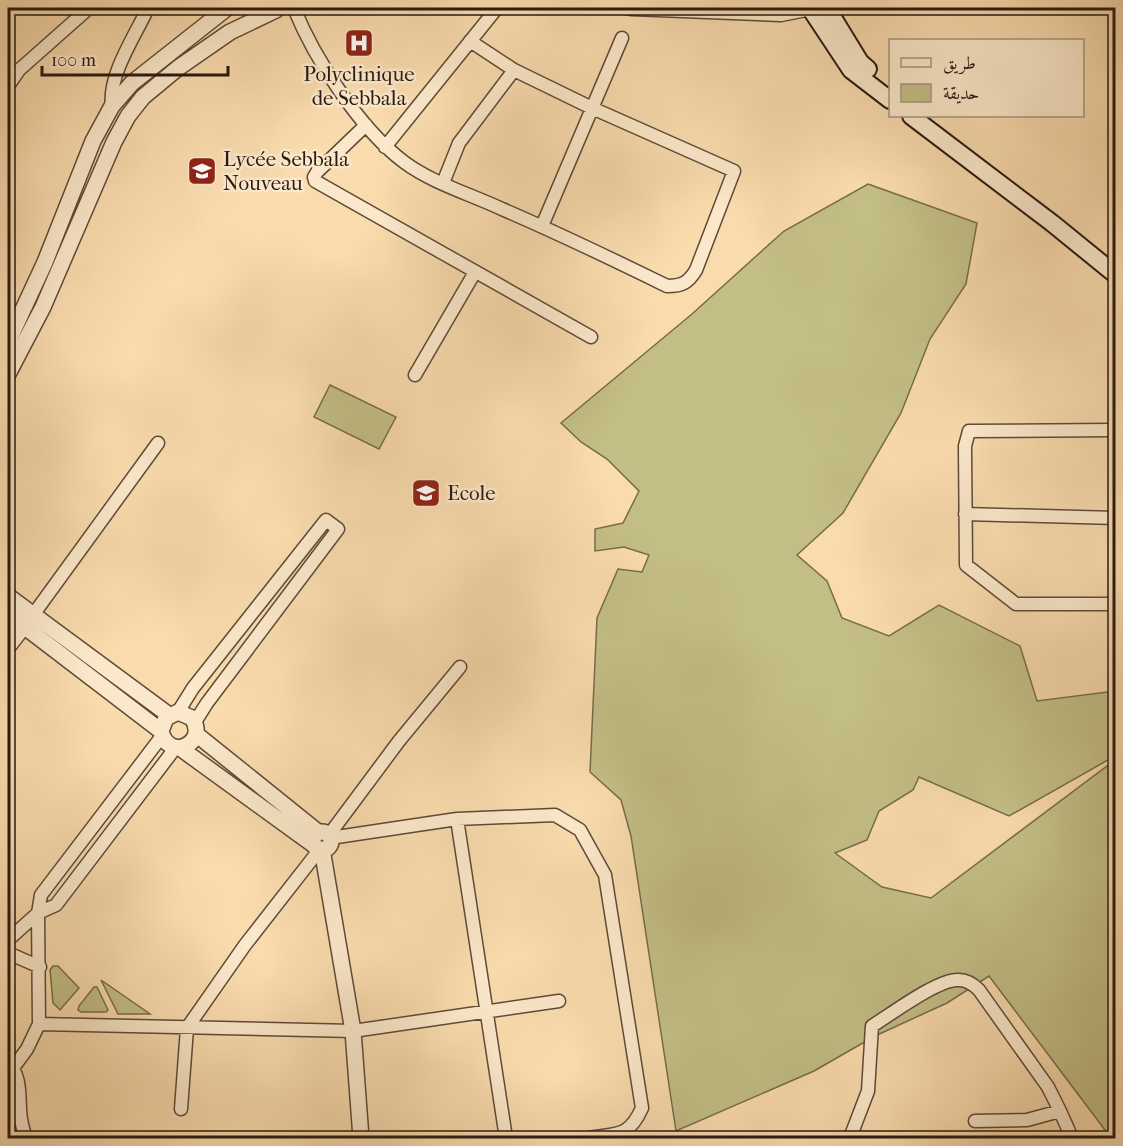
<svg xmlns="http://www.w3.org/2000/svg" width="1123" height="1146" viewBox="0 0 1123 1146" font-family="'IM FELL French Canon',Amiri,serif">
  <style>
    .green { fill: #c3be86; stroke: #766c4a; stroke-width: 1.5 }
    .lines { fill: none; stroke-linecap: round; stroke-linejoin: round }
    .minor-casing { stroke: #5d4a37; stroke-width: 15 }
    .tertiary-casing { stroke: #5d4a37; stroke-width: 18 }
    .secondary-casing { stroke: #29190f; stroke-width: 20 }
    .minor { stroke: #fbe8ca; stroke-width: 12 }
    .tertiary { stroke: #fbe8ca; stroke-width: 15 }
    .secondary { stroke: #fbe8ca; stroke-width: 16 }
    .labels { text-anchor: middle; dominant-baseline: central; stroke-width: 5; stroke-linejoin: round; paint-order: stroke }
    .poi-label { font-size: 21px; fill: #29190f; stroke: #fbe8ca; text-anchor: start }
  </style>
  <rect width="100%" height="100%" fill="#f9dbae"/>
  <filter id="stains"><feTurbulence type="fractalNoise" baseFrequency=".00333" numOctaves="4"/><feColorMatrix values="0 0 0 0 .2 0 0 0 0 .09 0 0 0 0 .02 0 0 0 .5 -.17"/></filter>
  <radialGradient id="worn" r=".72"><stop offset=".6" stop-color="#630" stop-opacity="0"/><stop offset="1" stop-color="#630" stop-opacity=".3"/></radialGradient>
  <!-- green -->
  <path class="green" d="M868 184 977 223 966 284 930 339 901 413 843 513 797 555 827 581 842 618 889 636 939 605 1020 646 1037 701 1115 691V756L1009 816 919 777 913 790 879 811 867 840 835 853 882 887 931 898 1115 760V1138H1111L989 976 947 1003 875 1036 814 1071 676 1131 631 836 621 800 590 772 597 618 618 569 642 572 649 555 624 547 595 551V529L623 523 639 491 607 459 581 442 561 423 692 314 784 231Z
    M330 385 396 417 379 449 314 417Z
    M53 966H58L79 988 60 1010 53 1003 50 970Z
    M101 980 150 1014H118Z
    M94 987H97L108 1010 106 1012H81L78 1010 79 1006Z"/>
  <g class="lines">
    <!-- minor casing -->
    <g class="minor-casing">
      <path id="minor" d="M294 8C314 58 360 129 404 162 432 183 470 194 502 209 558 233 612 259 667 286 682 286 688 283 696 270L734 171 592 108 514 70 470 41
        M626 8 632 9 781 15 816 8
        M8 86 19 70 89 8
        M112 106C108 75 135 36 148 8
        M366 125 317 172 314 177 315 181 591 337
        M385 147 497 8
        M443 183 459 143 514 70
        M542 226 622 38
        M415 375 475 272
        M1116 430 969 431 965 446 966 565 1016 604H1116
        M965 514 1116 518
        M33 615 158 443
        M8 649 25 627
        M178 712 193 688 326 520 338 529 207 703 195 722
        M457 819 506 1138
        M329 835 399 741 460 667
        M330 838 457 819 555 815 580 830 605 875 642 1108C629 1137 618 1133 590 1138
        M8 940 38 913 56 905 176 747
        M8 953 40 967
        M39 1024 353 1031 559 1001
        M8 1064C23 1075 18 1102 21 1119 22 1126 24 1132 26 1138
        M13 1068 27 1049 39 1024 38 913 41 895 162 736
        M181 1109 187 1028 245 945 320 849
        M1060 1111 1072 1138
        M850 1138 868 1091 872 1026C890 1015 939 978 959 980 966 980 974 985 979 990L1048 1087 1060 1111 1027 1120 975 1121"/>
    </g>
    <!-- tertiary casing -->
    <g class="tertiary-casing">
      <path id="tertiary" d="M8 342 45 262 93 141 112 106 132 83 227 8
        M8 374 43 307 114 142 128 116 143 97 178 68 230 32 276 10
        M8 596 169 715
        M8 614 161 731C168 762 209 744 192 718L178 712 166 718 161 731
        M196 734 318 832
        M180 748 315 846
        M313 841a9 9 0 1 1 18 0a9 9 0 1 1-18 0Z
        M322 849 353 1031 361 1138"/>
    </g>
    <!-- secondary casing -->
    <g class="secondary-casing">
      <path id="secondary" d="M810 8 851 70 890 100
        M827 8 860 62 868 69
        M911 116 1052 223 1116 275"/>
    </g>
    <!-- minor -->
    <use href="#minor" class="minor"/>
    <!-- tertiary -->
    <use href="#tertiary" class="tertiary"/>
    <!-- secondary -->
    <use href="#secondary" class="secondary"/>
  </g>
  <!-- icons -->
  <defs>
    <g id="hospital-square" transform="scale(1.5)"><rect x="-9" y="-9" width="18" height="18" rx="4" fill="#8f2418" stroke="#fbe8ca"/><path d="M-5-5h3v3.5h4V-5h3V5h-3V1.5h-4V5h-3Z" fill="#fff"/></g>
    <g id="school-square" transform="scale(1.5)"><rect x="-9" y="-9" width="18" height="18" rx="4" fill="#8f2418" stroke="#fbe8ca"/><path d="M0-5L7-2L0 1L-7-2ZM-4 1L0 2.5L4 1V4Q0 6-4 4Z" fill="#fff"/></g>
  </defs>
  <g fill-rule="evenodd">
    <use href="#hospital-square" x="359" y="43"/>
    <use href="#school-square" x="202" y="171"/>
    <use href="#school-square" x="426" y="493"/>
  </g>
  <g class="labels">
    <!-- poi labels -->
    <g class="poi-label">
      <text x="359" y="74" text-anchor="middle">Polyclinique<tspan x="359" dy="24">de Sebbala</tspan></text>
      <text x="223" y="159">Lycée Sebbala<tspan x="223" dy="24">Nouveau</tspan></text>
      <text x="447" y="493">Ecole</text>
    </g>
  </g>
  <!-- margin -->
  <rect width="1123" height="1146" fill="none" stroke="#f9dbae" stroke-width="30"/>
  <rect x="9" y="9" width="1105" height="1128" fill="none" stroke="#29190f" stroke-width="3"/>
  <rect x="15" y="15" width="1093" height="1116" fill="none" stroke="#29190f" stroke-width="1.5"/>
  <!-- legend -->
  <rect x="889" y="39" width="195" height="78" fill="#fbe8ca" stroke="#a7957f" stroke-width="1.5"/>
  <rect x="901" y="58" width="30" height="9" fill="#fbe8ca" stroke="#a7957f" stroke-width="1.5"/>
  <text x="943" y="69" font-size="18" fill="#29190f">طريق</text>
  <rect x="901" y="84" width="30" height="18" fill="#c3be86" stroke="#a7957f" stroke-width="1.5"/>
  <text x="943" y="99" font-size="18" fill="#29190f">حديقة</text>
  <!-- scale -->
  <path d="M42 66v9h186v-9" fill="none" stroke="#29190f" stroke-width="3"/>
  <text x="51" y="66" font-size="18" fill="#29190f" stroke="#fbe8ca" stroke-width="4.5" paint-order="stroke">100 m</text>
  <rect width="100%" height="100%" filter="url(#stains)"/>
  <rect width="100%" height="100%" fill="url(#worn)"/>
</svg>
